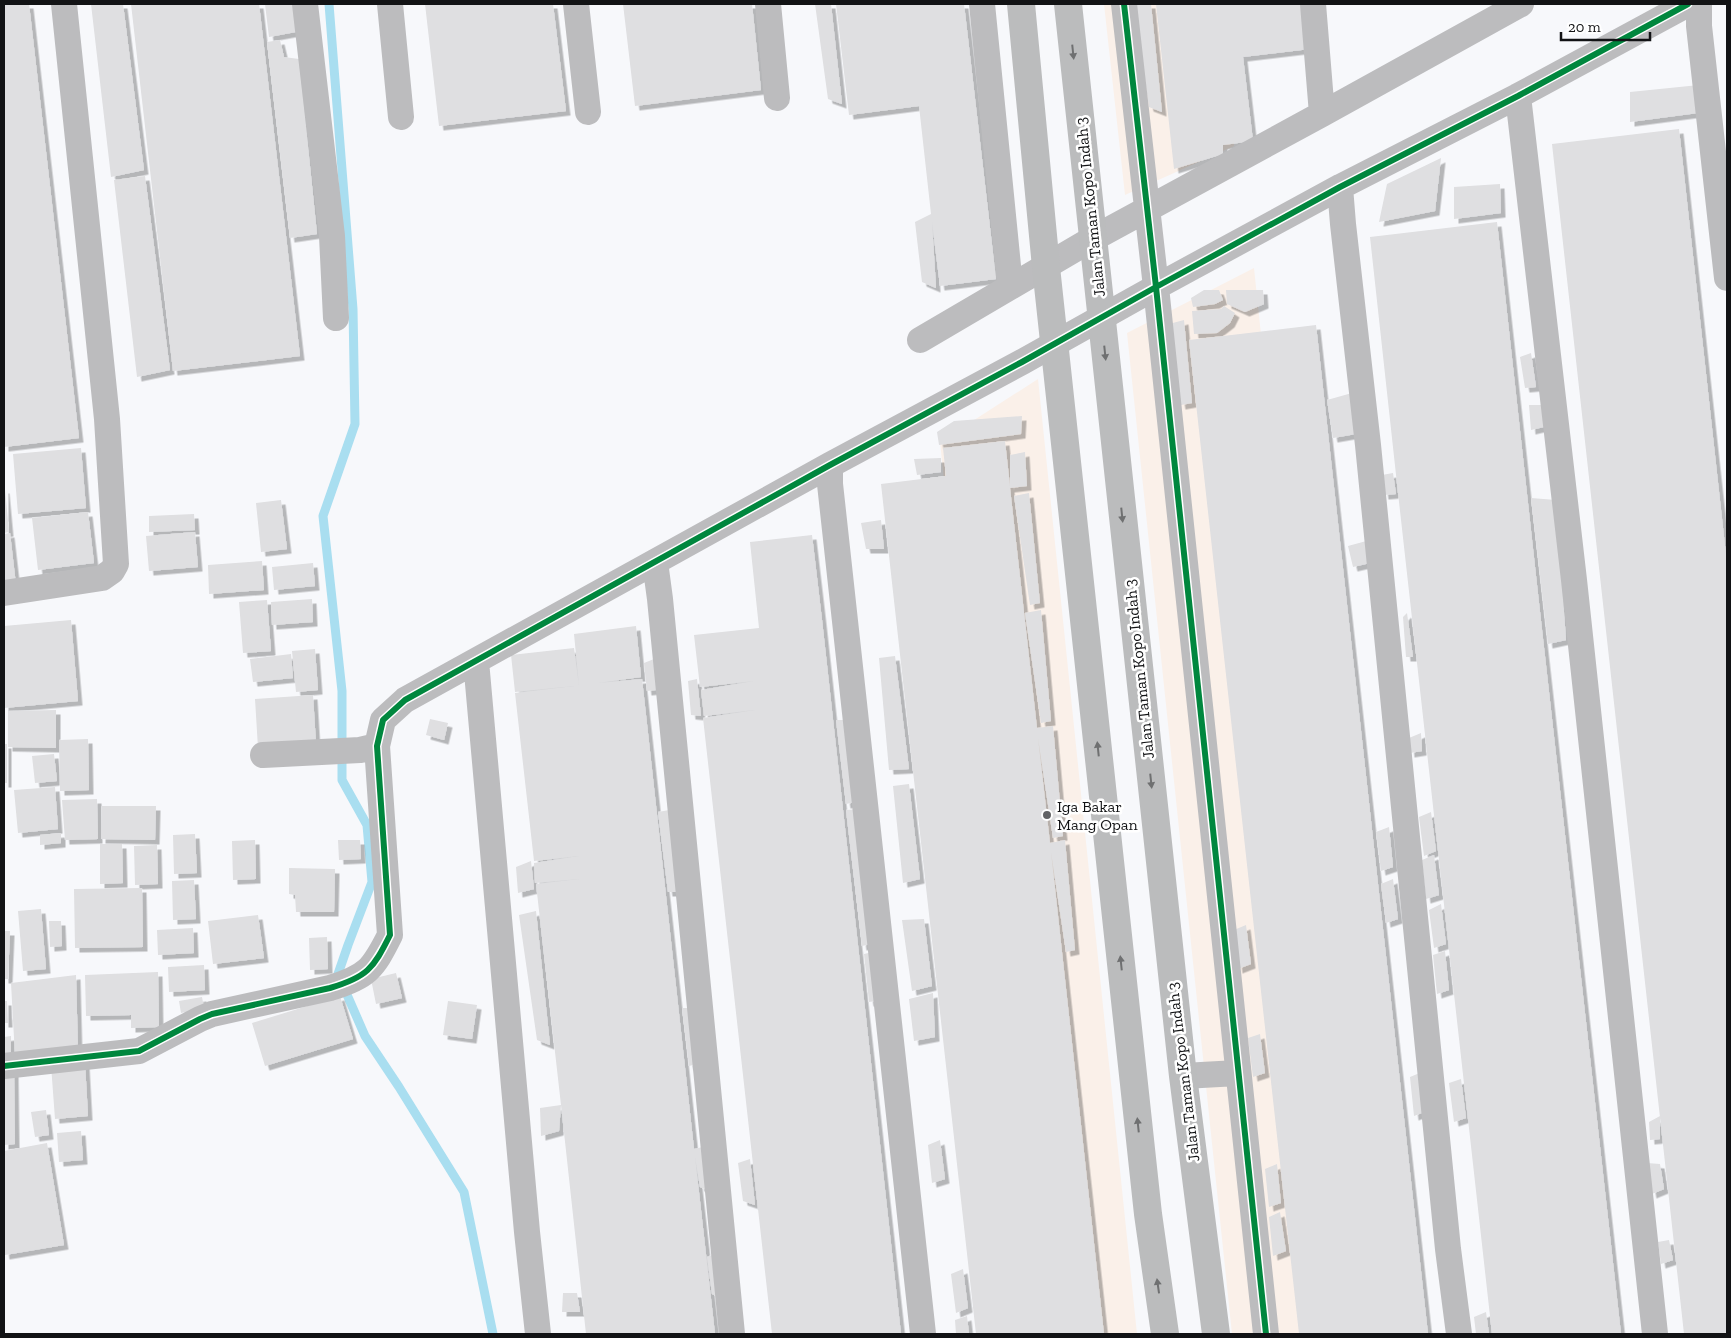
<svg xmlns="http://www.w3.org/2000/svg" width="1731" height="1338" viewBox="0 0 1731 1338" font-family="'Zilla Slab',serif">
  <style>
    .commercial { fill: #faf0e9 }
    .lines { fill: none; stroke-linecap: round; stroke-linejoin: round }
    .stream { stroke: #a9def0; stroke-width: 9 }
    .building { fill: #dfdfe1; filter: url(#shadow) }
    .street { stroke: #bcbcbe; stroke-width: 26 }
    .secondary { stroke: #bbbcbd; stroke-width: 28 }
    .cycleway-casing { stroke: #fff; stroke-width: 9 }
    .cycleway { stroke: #00873e; stroke-width: 6 }
    .oneway { fill: #6f7071 }
    .poi-dot { fill: #626366; stroke: #fff; stroke-width: 2 }
    .labels { text-anchor: middle; dominant-baseline: central; stroke-width: 5; stroke-linejoin: round; paint-order: stroke }
    .street-label { font-size: 16px; fill: #121315; stroke: #fff }
    .poi-label { font-size: 16px; fill: #121315; stroke: #fff; text-anchor: start }
  </style>
  <defs>
    <filter id="shadow"><feDropShadow dx="4.5" dy="4.5" stdDeviation="0" flood-color="#0004"/></filter>
  </defs>
  <rect width="100%" height="100%" fill="#f7f8fb"/>
  <!-- commercial -->
  <path class="commercial" d="M1104 4H1220L1234 146 1125 195Z
    M1254 268 1366 1334H1232L1127 333Z
    M1038 379 1137 1334H1033L940 442Z"/>
  <g class="lines">
    <!-- stream -->
    <path class="stream" d="M329 4 353 309 355 424 323 516 342 691V780L367 825 372 882 348 945 338 974 365 1036 399 1087 464 1192 493 1334"/>
  </g>
  <!-- building -->
  <path class="building" d="M4 4H29L79 438 4 447Z
    M91 4H123L144 170 111 177Z
    M131 4H259L300 356 173 371Z
    M265 4H298L301 31 269 37Z
    M425 4H553L566 111 439 126Z
    M623 4H752L761 90 635 106Z
    M815 4H831L842 104 828 99Z
    M836 4H964L996 279 940 286 932 222 936 288 922 282 915 222 931 214 919 106 849 115Z
    M1134 4H1151L1162 112 1149 107Z
    M1156 4H1305L1310 49 1243 57 1253 141 1223 145V154L1174 169Z
    M280 40 284 57 299 59 317 234 290 238 267 42Z
    M1699 85 1698 113 1630 122V92Z
    M1679 129 1727 564V1334H1684L1552 144Z
    M1441 158 1435 211 1379 222 1387 184Z
    M145 176 170 370 137 377 114 180Z
    M1500 184 1501 213 1454 219V187Z
    M1497 222 1538 594 1621 1334H1492L1398 493 1370 237Z
    M1204 290H1219L1223 300 1215 304 1193 307 1191 298Z
    M1226 290H1263L1264 304 1245 312 1227 304Z
    M1224 306 1235 313 1230 323 1217 333 1194 334 1192 311 1221 309Z
    M1184 320 1192 403 1181 405 1169 324Z
    M1316 325 1385 947 1428 1334H1299L1277 1136 1189 340Z
    M1531 353 1536 387 1525 388 1520 357Z
    M1352 393 1356 434 1333 438 1327 400Z
    M1529 405H1546L1548 426 1531 430Z
    M1022 416 1021 434 939 445 937 432 954 421Z
    M1005 441 1010 486V455L1025 452 1027 486 1010 488 1037 728 1053 726 1063 836 1053 838 1038 738 1050 843 1065 840 1075 950 1066 952 1051 852 1104 1334H976L913 771 881 484 946 476 943 448Z
    M81 448 86 508 18 514 13 454Z
    M941 458V472L917 475 914 459Z
    M1393 473 1396 494 1384 495 1382 475Z
    M4 489H5L9 532 4 533Z
    M1029 493 1040 603 1030 605 1014 496Z
    M1531 498 1556 500 1566 640 1548 644Z
    M281 500 287 549 261 552 256 503Z
    M88 512 94 563 38 570 32 518Z
    M194 514 195 530 149 532V516Z
    M881 520 884 549H866L861 523Z
    M195 532 198 567 149 571 146 536Z
    M10 533 16 585 4 587V534Z
    M812 535 822 620 901 1334H772L703 718 755 710 704 716 701 690 754 681 700 687 694 635 759 628 750 542Z
    M1370 540V563L1353 567 1348 546Z
    M262 561 264 590 209 594 208 565Z
    M313 563 315 586 274 590 272 567Z
    M312 599 313 622 272 625 271 602Z
    M267 600 271 651 243 653 239 602Z
    M1041 610 1051 721 1041 723 1025 613Z
    M1407 613 1413 657H1406L1403 617Z
    M71 620 78 701 4 708V626Z
    M636 626 641 677 598 683 642 679 694 1149 707 1146 712 1192 700 1187 695 1157 715 1334H586L561 1105 559 1131 541 1136 540 1108 561 1105 536 884 579 879 535 883 534 863 579 856 534 861 515 693 574 686 515 692 511 655 574 648 579 686 574 634Z
    M315 649 318 690 296 692 292 651Z
    M291 654 293 678 253 682 250 659Z
    M895 656 909 769 889 770 879 658Z
    M659 657 665 689 647 691 644 663Z
    M697 679 701 716 691 715 688 681Z
    M313 695 316 744 258 748 255 699Z
    M56 710V748L8 747V711Z
    M430 719 448 723 444 740 426 735Z
    M836 720H852L861 801 846 804Z
    M1421 733 1422 751 1410 753 1409 738Z
    M88 739 89 790 60 791 59 740Z
    M4 744H7V783H4Z
    M54 754 57 781 35 783 32 756Z
    M909 784 920 879 903 883 893 786Z
    M55 787 58 829 18 833 14 790Z
    M97 799 98 839 65 840 62 800Z
    M102 806H156L155 840 101 839Z
    M675 809 679 892H668L658 812Z
    M860 809 875 943 862 946 846 810Z
    M1431 812 1436 851 1424 856 1419 817Z
    M1389 827 1393 867 1381 871 1376 832Z
    M61 833V843L40 845V835Z
    M195 834 197 873 174 874 173 835Z
    M255 840 256 879 233 880 232 841Z
    M338 840H360L361 859 339 860Z
    M100 844H122L123 883 100 884Z
    M157 845 158 884 135 885 134 846Z
    M1434 855 1439 895 1426 899 1422 860Z
    M531 861 534 889 518 893 516 867Z
    M289 868 335 869 334 912H296L295 895 289 894Z
    M1393 879 1398 919 1386 923 1381 884Z
    M194 880 196 919 173 920 172 881Z
    M142 888 143 947 75 948 74 889Z
    M1441 904 1446 944 1434 948 1429 910Z
    M41 909 46 969 23 971 18 911Z
    M536 911 550 1045 537 1040 519 915Z
    M258 915 264 958 213 964 208 921Z
    M924 919 932 986 912 991 902 920Z
    M49 921H61L62 946 50 947Z
    M1246 925 1251 964 1238 969 1234 930Z
    M193 928 194 953 158 955 157 930Z
    M4 931H10L8 979H4Z
    M327 937 328 969 310 970 309 938Z
    M877 951 882 1000 869 1002 864 954Z
    M1445 951 1449 990 1437 994 1433 955Z
    M204 965 205 990 169 992 168 967Z
    M158 972 159 1027 131 1028V1015L86 1016 85 975Z
    M396 973 402 998 376 1004 371 979Z
    M76 975 78 1051 15 1056 11 983Z
    M933 993 935 1037 914 1041 909 999Z
    M340 996 353 1039 265 1066 252 1023Z
    M202 997 204 1008 181 1013 179 1001Z
    M4 1001H7L8 1023H4Z
    M448 1001 477 1005 472 1039 443 1035Z
    M682 1008H696L701 1063 689 1066Z
    M1260 1034 1265 1073 1253 1077 1248 1038Z
    M11 1036V1059H4V1037Z
    M85 1063 88 1116 55 1119 51 1065Z
    M4 1068H14L15 1144 4 1145Z
    M1422 1072 1427 1111 1414 1116 1410 1077Z
    M1461 1079 1466 1118 1454 1122 1449 1083Z
    M46 1110 49 1135 35 1137 31 1112Z
    M1660 1116V1139L1650 1140 1649 1122Z
    M81 1131 83 1160 59 1162 57 1133Z
    M940 1140 945 1179 932 1183 928 1145Z
    M47 1143 64 1245 5 1255 4 1246V1151Z
    M750 1159 755 1205 743 1201 738 1163Z
    M1647 1163 1660 1164 1664 1189 1652 1194Z
    M1277 1164 1281 1203 1269 1207 1265 1169Z
    M1280 1212 1286 1251 1273 1256 1269 1217Z
    M1669 1240 1673 1260 1661 1264 1658 1242Z
    M720 1252 724 1299 712 1294 707 1257Z
    M963 1269 968 1308 956 1313 951 1274Z
    M563 1293H577L580 1312H562Z
    M1486 1312 1489 1334H1476L1474 1317Z
    M967 1316 969 1334H956L955 1320Z"/>
  <g class="lines">
    <!-- street -->
    <path class="street" d="M305 4 332 236 336 318
      M390 4 401 117
      M576 4 588 112
      M768 4 777 98
      M982 4 1010 286
      M1124 4 1156 287 1266 1334
      M1313 4 1322 114
      M1699 4V26L1727 278
      M1518 96 1574 580 1655 1334
      M1340 187 1343 224 1368 445 1448 1249 1459 1334
      M920 340 1094 238 1322 114 1521 4
      M830 465V484L923 1334
      M655 562 660 599 732 1334
      M4 593 102 578 112 571 116 564 107 419 64 4
      M476 661 527 1232 538 1334
      M263 755 360 750 377 746
      M4 1066 139 1051 200 1019 212 1014 330 988C367 977 373 969 390 935L377 746 383 720 405 700 830 465 1022 362 1156 287 1340 187 1518 96 1688 4
      M1183 1076 1238 1073"/>
    <!-- secondary -->
    <path class="secondary" d="M1021 4 1046 267 1148 1214 1165 1334
      M1068 4 1183 1076 1216 1334"/>
    <!-- cycleway casing -->
    <g class="cycleway-casing">
      <path id="cycleway" d="M1124 4 1156 287 1266 1334
        M4 1066 139 1051 200 1019 212 1014 330 988C367 977 373 969 390 935L377 746 383 720 405 700 830 465 1022 362 1156 287 1340 187 1518 96 1688 4"/>
    </g>
    <!-- cycleway -->
    <use href="#cycleway" class="cycleway"/>
  </g>
  <!-- one-way arrows -->
  <defs><path id="oneway-solid" d="M-6-.8H1V-3.2L6.5 0L1 3.2V.8H-6Z" transform="scale(1.25)"/></defs>
  <g class="oneway">
    <use href="#oneway-solid" transform="translate(1073 52) rotate(84)"/>
    <use href="#oneway-solid" transform="translate(1105 353) rotate(84)"/>
    <use href="#oneway-solid" transform="translate(1122 515) rotate(84)"/>
    <use href="#oneway-solid" transform="translate(1098 749) rotate(-96)"/>
    <use href="#oneway-solid" transform="translate(1151 781) rotate(84)"/>
    <use href="#oneway-solid" transform="translate(1121 963) rotate(-96)"/>
    <use href="#oneway-solid" transform="translate(1138 1125) rotate(-96)"/>
    <use href="#oneway-solid" transform="translate(1158 1286) rotate(-98)"/>
  </g>
  <!-- markers -->
  <circle class="poi-dot" cx="1047" cy="815" r="5"/>
  <g class="labels">
    <!-- street labels -->
    <g class="street-label">
      <text transform="translate(1090 207) rotate(-96)">Jalan Taman Kopo Indah 3</text>
      <text transform="translate(1139 669) rotate(-96)">Jalan Taman Kopo Indah 3</text>
      <text transform="translate(1183 1072) rotate(-97)">Jalan Taman Kopo Indah 3</text>
    </g>
    <!-- poi labels -->
    <g class="poi-label">
      <text x="1057" y="806">Iga Bakar<tspan x="1057" dy="18">Mang Opan</tspan></text>
    </g>
  </g>
  <!-- border -->
  <rect width="1731" height="1338" fill="none" stroke="#121315" stroke-width="10"/>
  <!-- scale -->
  <path d="M1561 32v8h89v-8" fill="none" stroke="#121315" stroke-width="2.5"/>
  <text x="1568" y="32" font-size="15" fill="#121315" stroke="#ffffff" stroke-width="4" paint-order="stroke">20 m</text>
</svg>
